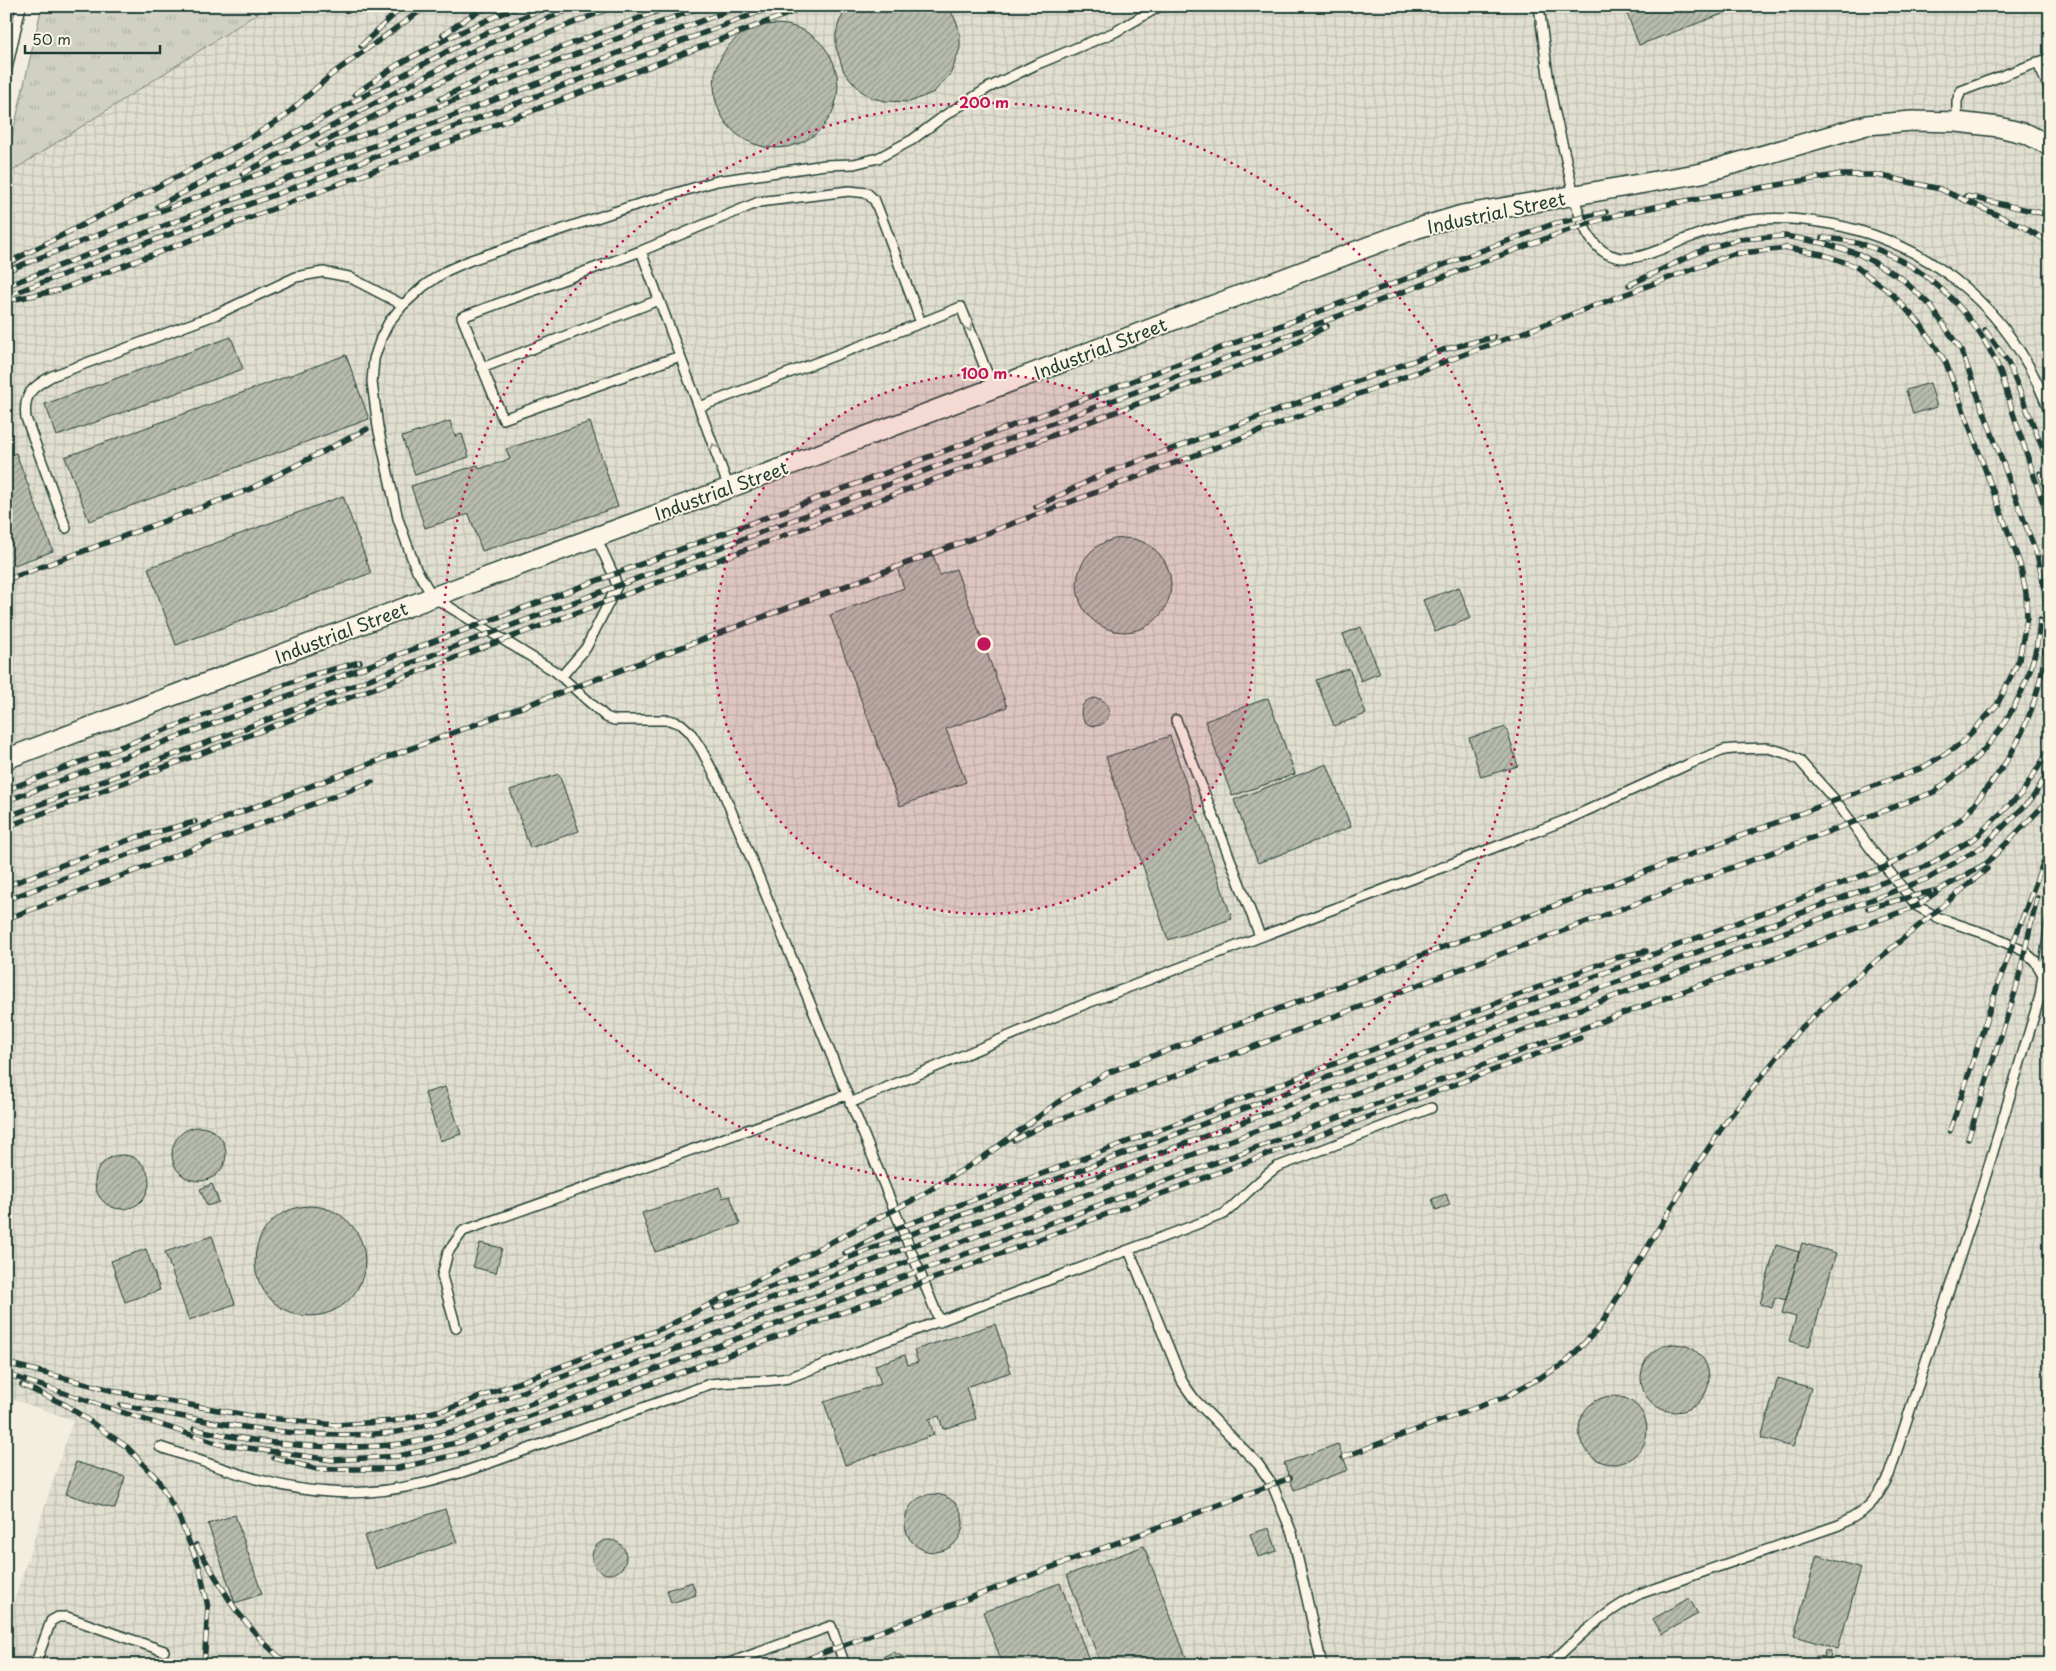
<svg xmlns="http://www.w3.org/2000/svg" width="2056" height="1671" viewBox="0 0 2056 1671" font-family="'Playpen Sans',sans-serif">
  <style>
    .industrial { fill: url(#industrial-grid) }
    .grass { fill: url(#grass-tufts); stroke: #78877b }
    .building { fill: url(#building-hatch); stroke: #1f3d34 }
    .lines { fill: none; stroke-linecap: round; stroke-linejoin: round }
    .service-casing { stroke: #1f3d34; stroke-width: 12 }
    .minor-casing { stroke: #1f3d34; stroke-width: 22 }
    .service { stroke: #fcf5e5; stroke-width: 9 }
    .minor { stroke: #fcf5e5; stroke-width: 19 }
    .rail-casing { stroke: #1f3d34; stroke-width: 5.5 }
    .rail { stroke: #fcf5e5; stroke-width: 4; stroke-dasharray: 11; stroke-linecap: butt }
    .oneway { stroke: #8e998c }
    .ring { fill: none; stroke: #c2185b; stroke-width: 2.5; stroke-dasharray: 2.5 5 }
    .labels { text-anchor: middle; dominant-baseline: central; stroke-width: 4; stroke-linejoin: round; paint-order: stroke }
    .street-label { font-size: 18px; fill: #1f3d34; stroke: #fcf5e5 }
    .centre { fill: #c2185b; stroke: #fcf5e5; stroke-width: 2.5 }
    .ring-label { font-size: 15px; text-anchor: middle; font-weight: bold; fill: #c2185b; stroke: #fcf5e5; stroke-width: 4; stroke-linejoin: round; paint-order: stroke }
  </style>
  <defs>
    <pattern id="industrial-grid" width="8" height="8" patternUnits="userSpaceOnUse" patternTransform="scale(1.25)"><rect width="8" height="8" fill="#e1dfd0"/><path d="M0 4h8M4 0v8" fill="none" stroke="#c1c0b3"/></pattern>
    <pattern id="grass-tufts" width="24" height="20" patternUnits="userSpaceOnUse" patternTransform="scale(1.25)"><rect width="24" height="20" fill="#d0d1c2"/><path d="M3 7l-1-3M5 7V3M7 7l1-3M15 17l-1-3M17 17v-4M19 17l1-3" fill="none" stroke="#b2b4a7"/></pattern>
    <pattern id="building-hatch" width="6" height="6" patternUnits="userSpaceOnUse" patternTransform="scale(1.25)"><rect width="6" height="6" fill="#b8bcae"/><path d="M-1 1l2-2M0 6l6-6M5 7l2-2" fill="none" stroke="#959a8e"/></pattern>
  </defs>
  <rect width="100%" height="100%" fill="#f3eede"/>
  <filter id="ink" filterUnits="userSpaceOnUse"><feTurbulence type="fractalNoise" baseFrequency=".02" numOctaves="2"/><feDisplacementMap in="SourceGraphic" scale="10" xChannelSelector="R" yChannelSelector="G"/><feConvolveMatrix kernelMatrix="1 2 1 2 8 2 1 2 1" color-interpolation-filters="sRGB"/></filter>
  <g filter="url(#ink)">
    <!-- industrial -->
    <path class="industrial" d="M265 6H2050V1665H6V1626L73 1420 6 1397V174Z"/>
    <!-- grass -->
    <path class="grass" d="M42 6H269L6 175V163Z"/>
    <!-- building -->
    <path class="building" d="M848 6H948L957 23 960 35V48L951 73 934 92 910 102 885 101 872 98 861 91 844 72 836 47V34L839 22Z
      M1624 6H1744L1639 45Z
      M714 86a62 62 0 1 1 124 0a62 62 0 1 1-124 0Z
      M231 337 243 369 57 436 45 404Z
      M346 355 369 419 89 521 65 457Z
      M1930 383 1937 407 1913 414 1906 390Z
      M450 421 455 436 462 434 469 457 415 475 402 437Z
      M590 422 618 507 482 551 469 514 425 528 411 486 478 465 479 469 510 459 506 449Z
      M16 453 53 551 6 568V456Z
      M343 496 371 573 176 645 148 568Z
      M1077 585a47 47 0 1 1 94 0a47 47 0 1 1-94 0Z
      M933 555 940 575 956 569 1007 707 946 729 966 782 900 806 830 615 904 588 897 568Z
      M1459 587 1471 618 1435 632 1423 600Z
      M1361 627 1380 673 1361 681 1343 634Z
      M1349 668 1366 714 1334 726 1316 680Z
      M1081 712a14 14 0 1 1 28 0a14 14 0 1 1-28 0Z
      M1268 698 1295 774 1232 796 1205 721Z
      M1506 727 1518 766 1481 777 1469 738Z
      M1170 736 1232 919 1168 940 1106 757Z
      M1327 764 1351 827 1258 863 1234 800Z
      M559 774 579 831 530 848 510 790Z
      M445 1087 461 1134 440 1141 425 1093Z
      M172 1154a27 27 0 1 1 54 0a27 27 0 1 1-54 0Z
      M95 1182a27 27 0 1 1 54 0a27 27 0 1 1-54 0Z
      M212 1184 219 1202 207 1206 200 1189Z
      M719 1187 723 1198 730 1196 740 1224 655 1252 642 1213Z
      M1446 1194 1450 1205 1436 1210 1432 1199Z
      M255 1261a55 55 0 1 1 110 0a55 55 0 1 1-110 0Z
      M212 1236 235 1304 189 1320 165 1252Z
      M480 1243 502 1248 496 1273 473 1267Z
      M1802 1243 1836 1253 1809 1347 1789 1341 1796 1317 1782 1313Z
      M1776 1245 1799 1252 1786 1300 1775 1297 1772 1308 1760 1304Z
      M146 1249 160 1290 125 1302 111 1261Z
      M995 1324 1011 1372 966 1387 976 1419 943 1429 939 1416 929 1419 934 1435 845 1465 824 1402 881 1384 875 1365 905 1355 908 1365 918 1362 914 1350Z
      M1641 1378a34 34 0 1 1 68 0a34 34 0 1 1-68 0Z
      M1778 1378 1811 1388 1793 1447 1761 1438Z
      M1579 1430a34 34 0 1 1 68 0a34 34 0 1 1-68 0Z
      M1338 1444 1348 1470 1294 1490 1284 1463Z
      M76 1462 125 1477 115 1509 66 1494Z
      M905 1523a29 29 0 1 1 58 0a29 29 0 1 1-58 0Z
      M445 1509 457 1542 376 1569 364 1536Z
      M235 1515 262 1594 235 1603 208 1524Z
      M1269 1528 1277 1551 1258 1557 1250 1534Z
      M592 1557a17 17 0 1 1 34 0a17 17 0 1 1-34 0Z
      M1144 1546 1189 1665H1101L1067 1575Z
      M1817 1555 1861 1568 1838 1649 1794 1636Z
      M692 1582 696 1595 671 1603 667 1590Z
      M1060 1583 1091 1665H1003L983 1612Z
      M1689 1598 1698 1614 1662 1634 1653 1619Z
      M1825 1650 1831 1651 1829 1665 1815 1664 1816 1656 1824 1657Z
      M893 1652 903 1657 906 1665H880L883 1657Z"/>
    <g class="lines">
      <!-- service casing -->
      <g class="service-casing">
        <path id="service" d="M1539 6C1543 35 1546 65 1551 94 1555 117 1562 141 1567 164 1573 189 1578 227 1597 246 1621 271 1656 251 1683 240 1702 233 1723 225 1744 221 1772 216 1803 219 1831 224 1935 244 2015 314 2050 414
          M2037 62 2050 90
          M6 73 21 6
          M1957 122V101L1961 91 2050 58
          M641 251 462 317 503 419 680 356
          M921 323 961 307 993 388
          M482 368 659 300
          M699 407 921 323 884 224 875 201 867 193 849 191 759 202 641 251 729 488
          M66 528 26 418C23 394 32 387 52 376L215 315 296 277 323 272 349 277 403 305
          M561 677 586 648 617 586 613 574 596 537
          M1176 720 1260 936
          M850 1103 1085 1004 1566 820 1689 764 1724 750 1733 749 1768 748 1785 753 1799 760 1835 800 1871 849 1917 906 1939 918 1989 935 2024 951 2035 961 2042 973
          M1129 1250 1183 1383 1195 1400 1258 1464 1272 1484 1292 1533 1322 1665
          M940 1322 755 868 722 789 701 749 690 732 681 724 669 720H614L606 717 556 672 433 597 416 569 398 519 378 427 372 382 374 359 381 338 389 322 403 305 424 286 446 271 471 260 629 207 717 181 825 165 854 164 878 158 912 140 944 116 988 88 1035 65 1115 32 1160 6
          M456 1328 442 1276 448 1252 463 1231 846 1095
          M160 1447C215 1465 271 1489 329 1492 403 1498 473 1469 542 1444 598 1424 654 1404 710 1384 736 1380 762 1383 788 1378L1224 1214C1242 1199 1258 1180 1277 1167L1431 1108
          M35 1665 51 1621 58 1617H67L164 1651
          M724 1665 831 1626 845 1665
          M1549 1665C1579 1636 1602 1614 1639 1594L1839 1525C1867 1511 1875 1503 1889 1475L1983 1185 2040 996 2050 922"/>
      </g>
      <!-- minor casing -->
      <g class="minor-casing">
        <path id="minor" d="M6 759 433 597 729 488 1415 229 1462 215 1702 173 1867 125 1912 121 1957 122 1999 127 2027 134 2050 146"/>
      </g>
      <!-- service -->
      <use href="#service" class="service"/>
      <!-- minor -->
      <use href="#minor" class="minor"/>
      <!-- rail casing -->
      <g class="rail-casing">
        <path id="rail" d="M443 35 470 16 490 6
          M361 46 403 6
          M355 94 397 65 448 38 518 6
          M440 99 489 75 671 6
          M318 145 483 60 615 6
          M242 174 475 50 577 6
          M1966 196 2050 215
          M158 206 463 43 549 6
          M1822 238C1899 242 1963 294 1996 362 2004 379 2008 398 2014 416 2026 452 2038 488 2050 524
          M6 264 241 144 285 116 332 74 427 6
          M6 271 121 226 704 6
          M6 286 741 6
          M9 295 775 6
          M6 301 59 290 793 12
          M1985 330 2008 362 2050 467
          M2040 473 2050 499
          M1036 507 1103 474 1443 350 1494 337
          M6 580 248 490 367 429
          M6 790 308 676 360 662
          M6 801 1553 224 1606 212
          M6 817 267 720 395 669 1563 232 1616 215 1674 203 1836 175H1877L1940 189 2024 227 2050 243
          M6 827 401 678 1282 350 1327 326
          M6 886 137 837 195 822
          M6 900 1733 254 1787 248 1822 254 1855 266 1891 293 1921 325 1946 363 2020 564 2026 593 2027 618 2019 660 1997 705 1961 744 1922 768 1107 1073 1061 1100 985 1156 917 1198 664 1328
          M1868 908 1933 891
          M6 919 372 782
          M1950 1131 1998 984 2050 844
          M1968 1139 2016 989 2037 898
          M1014 1140 1044 1125 1934 792C1950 779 1968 767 1982 752 2014 716 2037 669 2040 620
          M845 1253 882 1234 1616 958 1646 951
          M715 1308 1885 867C1913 852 1938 838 1962 818 1971 810 1978 799 1986 789 2026 742 2047 680 2047 618 2047 598 2042 578 2038 558L1961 350 1930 305 1900 277 1859 254 1823 243 1785 236 1740 239 1703 250 1629 285
          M6 1363 118 1392 251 1416 335 1425 394 1421 451 1408 671 1325
          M6 1374 219 1444 332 1460 399 1456 460 1442 919 1271 1917 906 1939 890 1987 863 2044 805 2050 795
          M22 1385 66 1405 127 1447 158 1480 178 1515 199 1566 208 1607 204 1665
          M121 1405C212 1422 303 1443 396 1432 416 1429 436 1422 455 1417L1927 866 1975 838 2022 793 2050 749
          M194 1429C262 1444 331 1452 400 1444 420 1442 440 1434 460 1430L1929 878 1982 847 2032 799 2050 769
          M1343 1457 1505 1397 1564 1364 1599 1328 1697 1165 1728 1119 1797 1032 1846 986 1987 869
          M274 1458 317 1469H394L465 1453 1580 1038
          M196 1545 235 1609 262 1641 288 1665
          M791 1665 1290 1478"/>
      </g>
      <!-- rail -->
      <use href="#rail" class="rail"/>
    </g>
    <!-- one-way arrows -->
    <defs><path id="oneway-chevron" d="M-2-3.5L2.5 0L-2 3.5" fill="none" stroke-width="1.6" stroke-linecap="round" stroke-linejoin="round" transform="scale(1.25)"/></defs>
    <g class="oneway">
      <use href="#oneway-chevron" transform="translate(969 328) rotate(69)"/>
      <use href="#oneway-chevron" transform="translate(714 447) rotate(-110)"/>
    </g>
  </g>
  <!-- distance rings -->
  <circle cx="984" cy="644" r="270" fill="#c2185b" fill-opacity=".12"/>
  <g class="ring">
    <circle cx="984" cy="644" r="270"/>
    <circle cx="984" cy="644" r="541"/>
  </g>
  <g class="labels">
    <!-- street labels -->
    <g class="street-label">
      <text transform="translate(1496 212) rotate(-12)">Industrial Street</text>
      <text transform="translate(1100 348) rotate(-21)">Industrial Street</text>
      <text transform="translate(721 490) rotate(-20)">Industrial Street</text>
      <text transform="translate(341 632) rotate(-21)">Industrial Street</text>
    </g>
  </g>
  <circle cx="984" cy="644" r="8" class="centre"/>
  <g class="ring-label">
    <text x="984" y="108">200 m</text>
    <text x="984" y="379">100 m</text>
  </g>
  <!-- margin -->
  <rect width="2056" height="1671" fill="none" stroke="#fcf5e5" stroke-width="25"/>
  <rect x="12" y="12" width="2031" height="1646" fill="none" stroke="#1f3d34" stroke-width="2" filter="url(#ink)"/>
  <!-- scale -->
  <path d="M25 45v8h135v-8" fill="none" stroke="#1f3d34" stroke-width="2.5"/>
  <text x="32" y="45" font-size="15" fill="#1f3d34" stroke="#fcf5e5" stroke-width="4" paint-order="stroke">50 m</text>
</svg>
